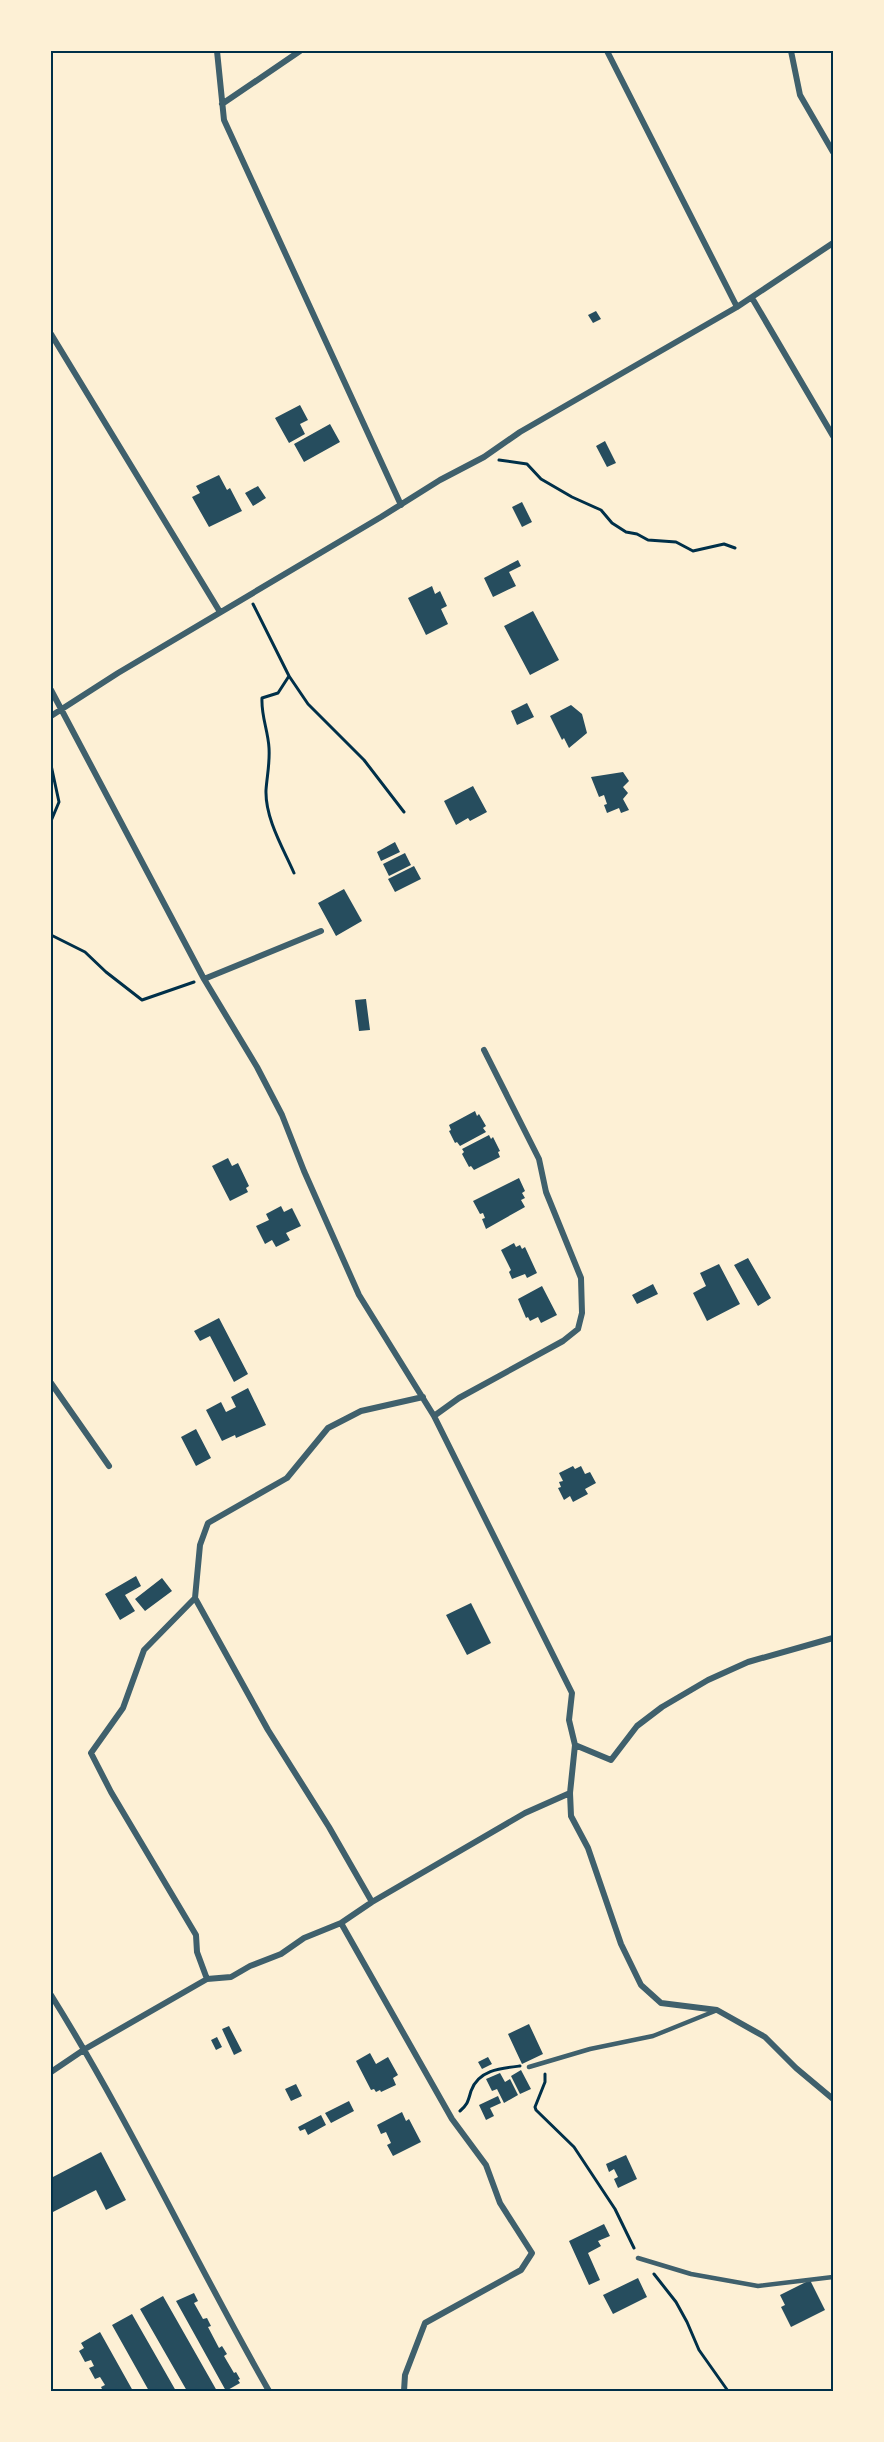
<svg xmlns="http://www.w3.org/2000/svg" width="884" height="2442" viewBox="0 0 884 2442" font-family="Cabin,sans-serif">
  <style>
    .building { fill: #264d5e }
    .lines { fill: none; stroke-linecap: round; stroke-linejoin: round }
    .path { stroke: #003049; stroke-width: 3 }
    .service { stroke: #3f606c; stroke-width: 4.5 }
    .minor { stroke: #3f606c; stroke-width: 6 }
    .neatline { fill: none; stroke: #003049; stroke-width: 2 }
  </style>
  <rect width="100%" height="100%" fill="#fdf0d5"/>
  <!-- building -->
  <path class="building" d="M596 311 601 319 593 323 588 315Z
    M300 405 308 420 300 424 305 434 289 443 275 418Z
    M330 424 340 442 304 462 294 444Z
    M605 441 616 463 607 467 596 446Z
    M219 475 227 490 230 488 242 511 209 527 192 497 200 493 196 486Z
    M258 486 266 498 253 506 245 493Z
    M522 502 532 522 522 527 512 507Z
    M518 560 521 566 509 572 516 586 493 597 484 578Z
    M432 586 435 594 440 591 447 606 441 609 448 624 426 635 408 598Z
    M533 611 559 660 530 675 504 626Z
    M527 703 534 717 517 725 511 711Z
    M571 705 582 714 587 733 569 748 564 738 562 740 550 716Z
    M623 772 629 781 623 787 628 793 623 799 629 810 621 813 619 808 607 813 604 805 607 804 604 795 599 797 591 777Z
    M473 786 487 812 470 821 468 818 456 825 444 801Z
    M395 842 400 852 381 861 377 852Z
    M405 853 411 865 389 876 383 864Z
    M414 866 421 879 395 892 388 879Z
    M344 889 362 921 336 936 318 903Z
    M366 999 370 1030 359 1031 355 1000Z
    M475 1111 477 1116 479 1114 486 1126 483 1128 486 1132 460 1146 457 1142 455 1143 449 1131 451 1130 449 1125Z
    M489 1135 491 1139 493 1137 500 1151 498 1152 500 1157 474 1170 471 1166 469 1167 462 1154 464 1152 462 1149Z
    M228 1158 232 1166 238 1163 249 1186 246 1188 248 1192 230 1201 212 1166Z
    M519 1178 525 1191 522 1193 525 1198 521 1200 525 1207 486 1229 482 1219 485 1218 483 1213 480 1214 473 1201Z
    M281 1206 284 1212 292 1208 301 1226 286 1233 290 1240 276 1247 272 1240 265 1244 256 1226 269 1220 266 1214Z
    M514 1243 516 1247 520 1245 522 1249 525 1247 537 1273 527 1278 525 1274 512 1279 509 1272 511 1270 501 1250Z
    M748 1258 771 1298 758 1306 734 1265Z
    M719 1264 740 1304 707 1321 693 1293 706 1286 700 1273Z
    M653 1284 658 1294 637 1304 632 1295Z
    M542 1286 557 1315 541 1323 538 1317 530 1321 528 1317 526 1318 518 1299Z
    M219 1318 248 1374 234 1382 210 1336 200 1341 194 1331Z
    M248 1388 266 1425 236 1438 235 1435 222 1441 206 1410 221 1402 226 1412 236 1407 231 1397Z
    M196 1429 211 1458 196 1466 181 1437Z
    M573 1466 575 1469 581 1466 585 1474 590 1472 596 1483 585 1489 588 1494 573 1502 570 1496 564 1500 558 1488 561 1487 559 1482 563 1481 559 1473Z
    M136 1576 141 1586 125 1595 135 1611 120 1620 105 1594Z
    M162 1578 172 1591 145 1611 135 1599Z
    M471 1603 491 1643 467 1655 446 1615Z
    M529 2024 543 2054 522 2064 508 2034Z
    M229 2026 242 2051 234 2055 222 2029Z
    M217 2037 222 2047 216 2050 211 2040Z
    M370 2053 376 2064 388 2057 398 2075 393 2078 396 2085 381 2092 380 2090 376 2092 374 2089 371 2090 356 2061Z
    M488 2057 492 2064 482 2069 478 2062Z
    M521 2070 531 2089 520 2094 511 2076Z
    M500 2073 505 2082 510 2079 518 2095 504 2103 497 2089 492 2091 486 2079Z
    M296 2084 302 2096 291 2101 285 2089Z
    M498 2096 501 2103 490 2108 494 2116 486 2120 479 2105Z
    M349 2101 354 2111 331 2123 325 2113Z
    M402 2112 406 2121 409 2119 421 2142 393 2156 387 2145 391 2143 386 2132 381 2134 377 2125Z
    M321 2115 326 2125 308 2135 305 2129 300 2131 298 2127Z
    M101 2152 126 2200 106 2210 96 2190 51 2213V2178Z
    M626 2155 637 2179 618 2188 614 2179 618 2177 614 2169 609 2172 606 2164Z
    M604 2224 610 2236 598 2241 601 2246 588 2253 600 2280 589 2285 569 2241Z
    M638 2278 647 2297 613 2314 603 2295Z
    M810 2280 825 2310 791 2327 781 2307 785 2305 780 2295Z
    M194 2293 198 2301 194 2303 203 2319 207 2318 211 2326 208 2327 219 2348 222 2346 227 2354 224 2356 234 2373 236 2372 240 2379 238 2380 240 2383 226 2391 176 2301Z
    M163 2296 217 2391H187L140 2309Z
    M132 2314 176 2391H149L112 2325Z
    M100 2332 133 2391H103L101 2387 105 2385 100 2377 95 2379 89 2368 94 2366 91 2360 85 2362 79 2351 84 2348 81 2343Z"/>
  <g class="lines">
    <!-- path -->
    <path class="path" d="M499 460 527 464 541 479 572 497 601 510 612 523 626 532 637 534 648 540 676 542 693 551 724 544 735 548
      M253 604 289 676 308 704 364 760 404 812
      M289 676 278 693 262 698C261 716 268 730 269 748 270 763 267 776 266 790 265 818 283 848 294 873
      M51 765 59 802 51 821
      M51 935 85 952 106 972 142 1000 194 982
      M545 2074V2082L535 2107 536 2110 574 2147 615 2209 634 2248
      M460 2111C468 2104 468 2101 471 2091 478 2070 501 2068 520 2066
      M654 2274 676 2302 687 2322 699 2350 728 2391"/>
    <!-- service -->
    <path class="service" d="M529 2067 590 2049 653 2036 715 2011
      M638 2258 691 2274 758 2286 833 2277"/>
    <!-- minor -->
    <path class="minor" d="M217 51 224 120 401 505
      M607 51 737 307
      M791 51 800 95 833 152
      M222 104 300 51
      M752 298 833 436
      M51 334 220 612
      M51 690 204 979 257 1067 282 1115 304 1171 359 1295 434 1416 572 1693 569 1720 575 1745 570 1793 571 1816 588 1848 621 1944 641 1985 661 2003 717 2010 765 2037 796 2068 833 2099
      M51 716 118 673 381 517 440 480 484 457 520 432 737 307 833 243
      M204 979 321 931
      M51 1383 109 1466
      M434 1416 459 1398 563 1341 578 1329 582 1313 581 1278 546 1192 539 1159 484 1050
      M195 1598 268 1730 329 1827 372 1902
      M575 1745 611 1760 637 1726 662 1707 708 1680 748 1662 833 1638
      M341 1923 452 2119 486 2165 500 2203 532 2253 521 2270 425 2323 405 2375 404 2391
      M207 1979 197 1952 196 1935 111 1792 91 1753 123 1708 144 1650 195 1598 200 1545 208 1523 287 1478 328 1428 361 1411 423 1397
      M51 1995C131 2123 194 2260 269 2391
      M51 2072 85 2049 207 1979 231 1977 250 1966 281 1954 304 1938 341 1923 372 1902 525 1813 570 1793"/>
  </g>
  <!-- border -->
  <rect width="884" height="2442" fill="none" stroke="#fdf0d5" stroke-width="105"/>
  <rect x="52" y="52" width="780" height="2338" class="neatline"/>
</svg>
